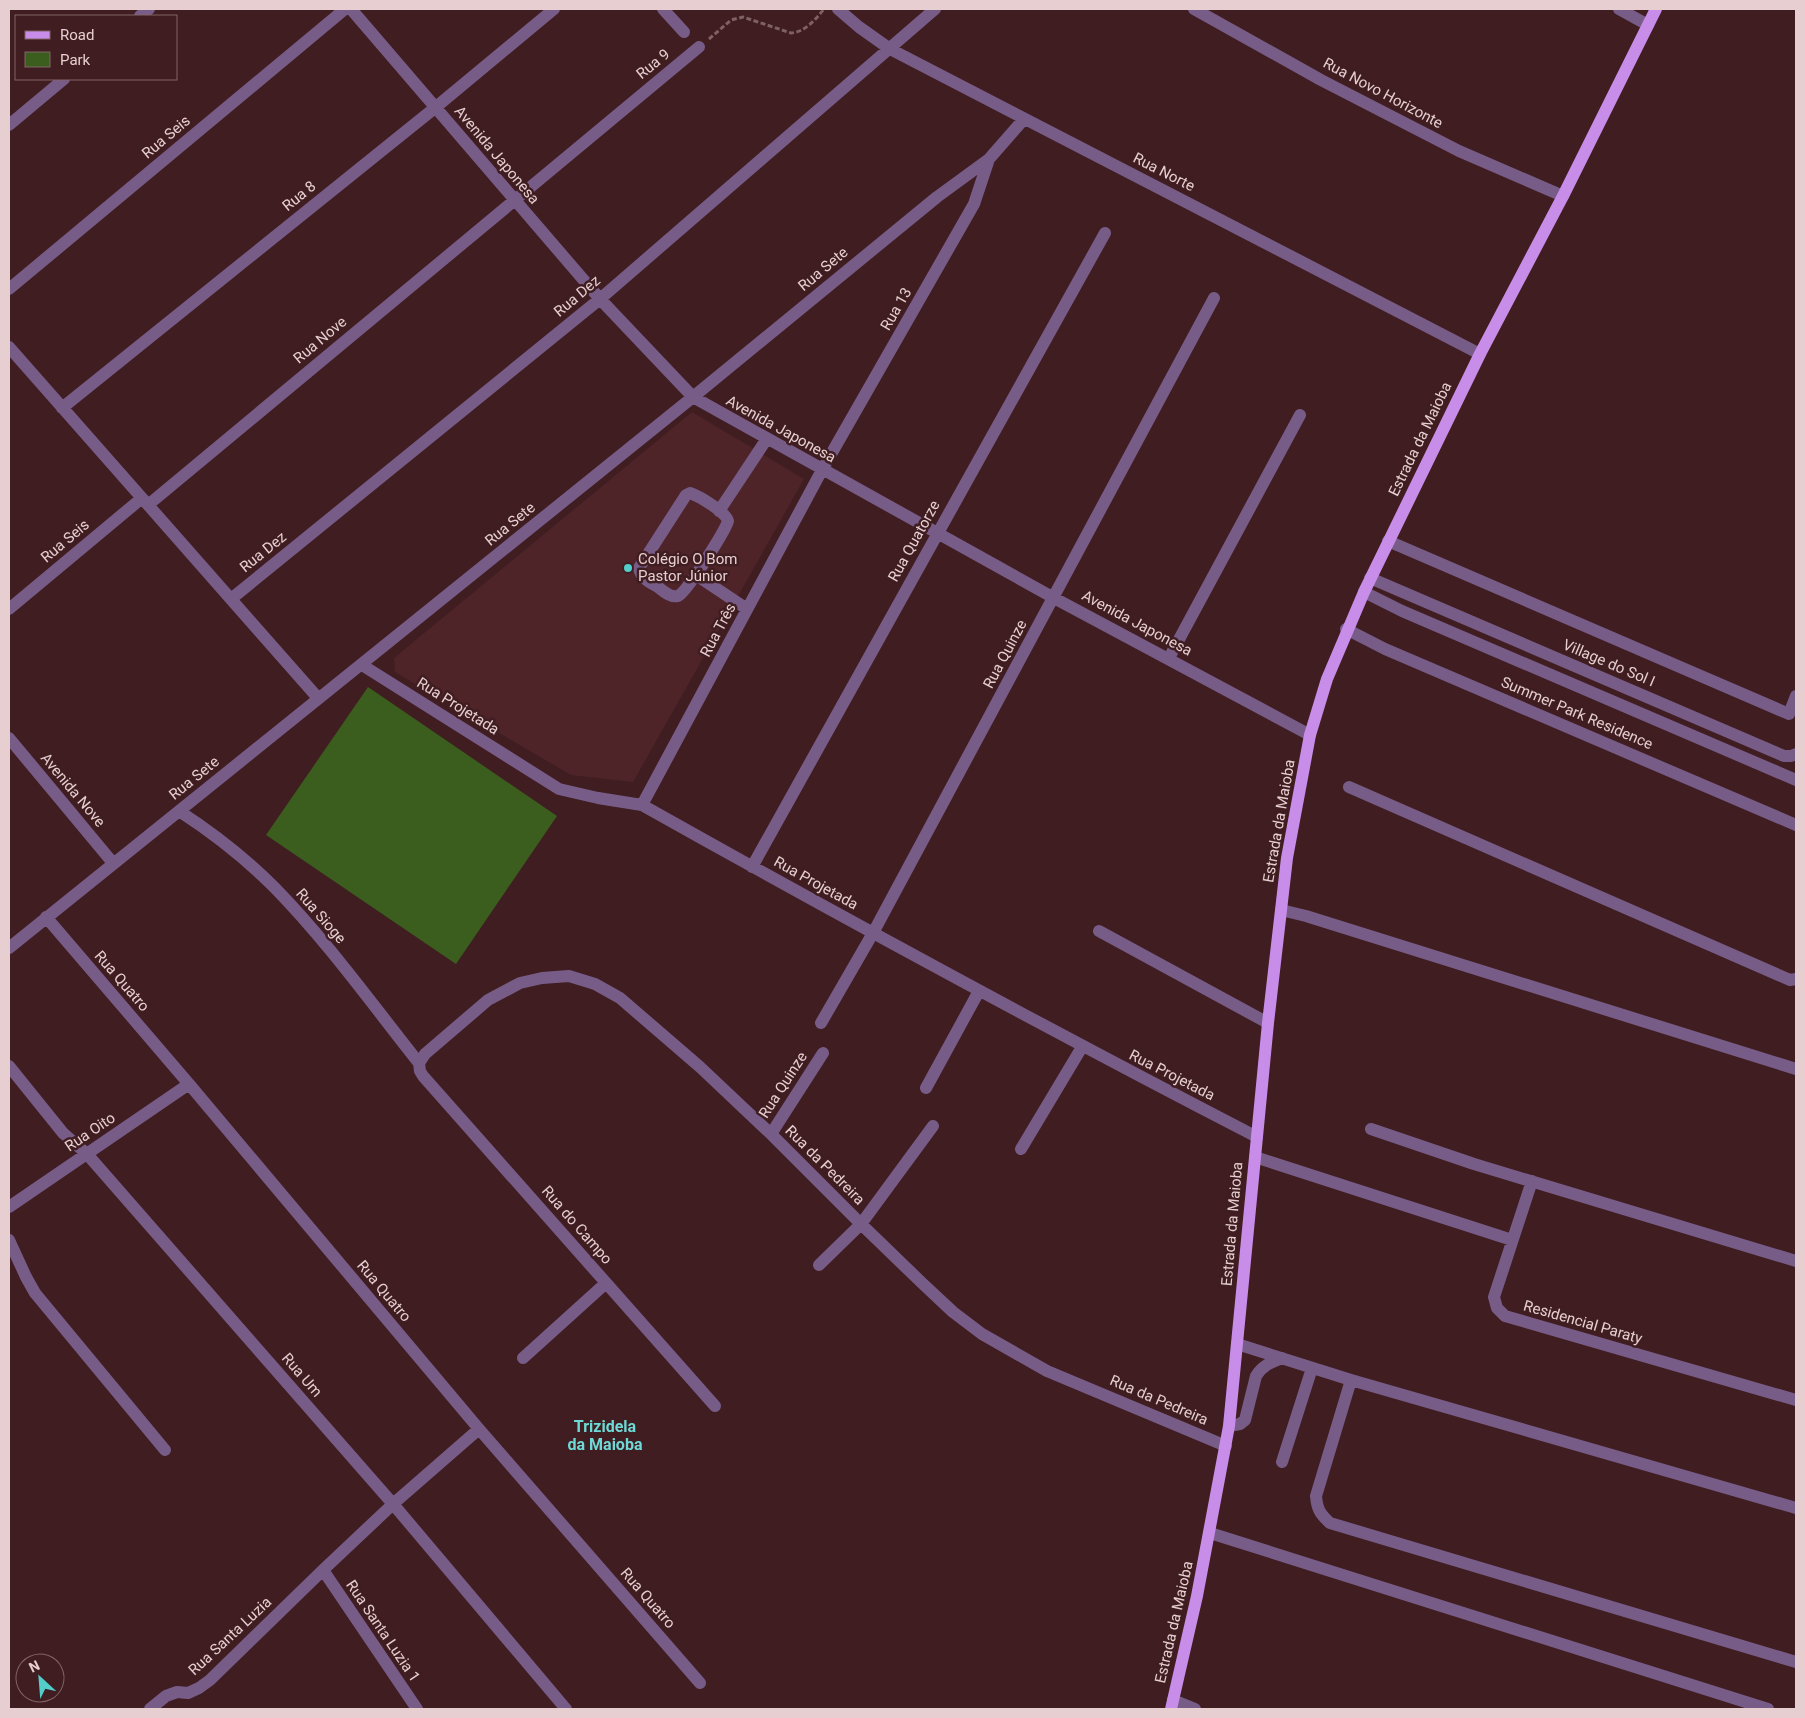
<svg xmlns="http://www.w3.org/2000/svg" width="1805" height="1718" viewBox="0 0 1805 1718" font-family="Roboto,sans-serif">
  <style>
    .built { fill: #4e2429 }
    .green { fill: #3b5e1e }
    .lines { fill: none; stroke-linecap: round; stroke-linejoin: round }
    .path { stroke: #7f6064; stroke-width: 3; stroke-dasharray: 5 2.5; stroke-linecap: butt }
    .minor { stroke: #785c88; stroke-width: 12 }
    .major { stroke: #c88de8; stroke-width: 12 }
    .poi-dot { fill: #53cdca; stroke: #3f1d21; stroke-width: 2 }
    .labels { text-anchor: middle; dominant-baseline: central; stroke-width: 5; stroke-linejoin: round; paint-order: stroke }
    .street-label { font-size: 15px; fill: #e7cfd1; stroke: #3f1d21 }
    .poi-label { font-size: 15px; fill: #e7cfd1; stroke: #3f1d21; text-anchor: start }
    .neighbourhood-label { font-size: 16px; font-weight: bold; fill: #6edad7; stroke: #3f1d21 }
  </style>
  <rect width="100%" height="100%" fill="#3f1d21"/>
  <!-- built -->
  <path class="built" d="M692 412 804 479 633 782 571 775 395 672 394 658Z"/>
  <!-- green -->
  <path class="green" d="M368 687 557 816 456 964 266 835Z"/>
  <g class="lines">
    <!-- path -->
    <path class="path" d="M709 39 731 20 743 17 791 33C805 32 815 20 824 9"/>
    <!-- minor -->
    <path class="minor" d="M351 9 600 299 693 397 1054 598 1310 735
      M663 9 684 32
      M838 9 859 27 890 49 1480 354
      M1194 9 1321 80 1459 151 1563 196
      M1619 9 1648 25
      M140 16 149 9
      M9 125 64 79
      M9 289 345 9
      M9 347 318 698
      M62 408 436 107 554 9
      M690 493C699 496 726 512 728 521 725 531 687 592 678 596 671 598 663 591 658 587 649 582 641 578 639 568L686 495Z
      M148 505 699 47
      M719 511 766 440
      M1388 541 1789 714 1796 696
      M696 575 747 609
      M1370 578 1784 756H1791L1796 754
      M1364 592 1402 611 1796 780
      M231 599 600 299 935 9
      M9 609 142 498
      M1346 629 1385 649 1796 825
      M1169 658 1300 415
      M362 665 559 789 598 798 642 805C845 919 1050 1030 1257 1137
      M9 738 113 863
      M1349 787 1790 980 1796 979
      M642 805 822 470 974 204 989 159
      M179 811C213 833 245 858 274 887 327 941 372 1004 419 1063L420 1071 423 1076 715 1406
      M752 867 1105 233
      M1281 910 1306 916 1796 1069
      M46 917 189 1084 479 1429 700 1683
      M1099 931 1268 1023
      M9 948 693 397 937 197 989 159 1024 119
      M821 1023 873 933 1214 298
      M419 1063 425 1054 488 1000 520 983 542 978 569 976 595 984 620 998 700 1067 771 1134 861 1224 922 1283 953 1312 982 1334 1047 1371 1226 1446
      M9 1066 63 1133 87 1154 393 1504 566 1709
      M926 1088 979 991
      M1371 1129 1474 1164 1796 1261
      M771 1134 823 1053
      M1021 1149 1082 1047
      M1255 1157 1512 1240
      M1532 1181 1494 1297 1497 1308 1505 1316 1796 1400
      M9 1207 189 1084
      M9 1240 26 1277 35 1293 165 1450
      M819 1265 861 1224 933 1126
      M1237 1344 1351 1380 1796 1508
      M523 1358 606 1283
      M1351 1380 1316 1496C1317 1509 1320 1514 1330 1523L1796 1662
      M1229 1426 1240 1424 1245 1420 1256 1376C1262 1366 1271 1362 1282 1358
      M1282 1462 1312 1368
      M1210 1533 1768 1709
      M323 1570 417 1709
      M1173 1700 1195 1709
      M150 1709 166 1696 177 1692 188 1693 199 1688 210 1680 323 1570 393 1504 479 1429"/>
    <!-- major -->
    <path class="major" d="M1171 1709 1197 1596 1229 1426 1268 1023 1287 858 1310 735 1327 679 1364 592 1480 354 1563 196 1656 9"/>
  </g>
  <!-- markers -->
  <circle class="poi-dot" cx="628" cy="568" r="5"/>
  <g class="labels">
    <!-- street labels -->
    <g class="street-label">
      <text transform="translate(653 64) rotate(-39)">Rua 9</text>
      <text transform="translate(1383 93) rotate(28)">Rua Novo Horizonte</text>
      <text transform="translate(166 137) rotate(-40)">Rua Seis</text>
      <text transform="translate(497 155) rotate(50)">Avenida Japonesa</text>
      <text transform="translate(1164 172) rotate(27)">Rua Norte</text>
      <text transform="translate(299 196) rotate(-39)">Rua 8</text>
      <text transform="translate(823 269) rotate(-40)">Rua Sete</text>
      <text transform="translate(577 296) rotate(-40)">Rua Dez</text>
      <text transform="translate(896 309) rotate(-60)">Rua 13</text>
      <text transform="translate(320 340) rotate(-40)">Rua Nove</text>
      <text transform="translate(781 429) rotate(29)">Avenida Japonesa</text>
      <text transform="translate(1420 439) rotate(-64)">Estrada da Maioba</text>
      <text transform="translate(510 524) rotate(-39)">Rua Sete</text>
      <text transform="translate(65 541) rotate(-40)">Rua Seis</text>
      <text transform="translate(914 541) rotate(-61)">Rua Quatorze</text>
      <text transform="translate(263 552) rotate(-39)">Rua Dez</text>
      <text transform="translate(1137 623) rotate(28)">Avenida Japonesa</text>
      <text transform="translate(718 630) rotate(-62)">Rua Três</text>
      <text transform="translate(1005 654) rotate(-62)">Rua Quinze</text>
      <text transform="translate(1609 663) rotate(23)">Village do Sol I</text>
      <text transform="translate(458 706) rotate(32)">Rua Projetada</text>
      <text transform="translate(1577 713) rotate(23)">Summer Park Residence</text>
      <text transform="translate(194 778) rotate(-39)">Rua Sete</text>
      <text transform="translate(73 790) rotate(50)">Avenida Nove</text>
      <text transform="translate(1279 821) rotate(-80)">Estrada da Maioba</text>
      <text transform="translate(816 883) rotate(29)">Rua Projetada</text>
      <text transform="translate(321 916) rotate(49)">Rua Sioge</text>
      <text transform="translate(122 981) rotate(49)">Rua Quatro</text>
      <text transform="translate(1172 1075) rotate(27)">Rua Projetada</text>
      <text transform="translate(783 1085) rotate(-57)">Rua Quinze</text>
      <text transform="translate(90 1132) rotate(-34)">Rua Oito</text>
      <text transform="translate(825 1165) rotate(45)">Rua da Pedreira</text>
      <text transform="translate(1232 1224) rotate(-85)">Estrada da Maioba</text>
      <text transform="translate(577 1225) rotate(49)">Rua do Campo</text>
      <text transform="translate(384 1291) rotate(50)">Rua Quatro</text>
      <text transform="translate(1583 1322) rotate(16)">Residencial Paraty</text>
      <text transform="translate(302 1375) rotate(49)">Rua Um</text>
      <text transform="translate(1159 1400) rotate(23)">Rua da Pedreira</text>
      <text transform="translate(648 1598) rotate(49)">Rua Quatro</text>
      <text transform="translate(1174 1622) rotate(-77)">Estrada da Maioba</text>
      <text transform="translate(383 1631) rotate(56)">Rua Santa Luzia 1</text>
      <text transform="translate(230 1636) rotate(-43)">Rua Santa Luzia</text>
    </g>
    <!-- poi labels -->
    <g class="poi-label">
      <text x="638" y="559">Colégio O Bom<tspan x="638" dy="17">Pastor Júnior</tspan></text>
    </g>
    <!-- neighbourhood labels -->
    <g class="neighbourhood-label">
      <text x="605" y="1426">Trizidela<tspan x="605" dy="18">da Maioba</tspan></text>
    </g>
  </g>
  <!-- border -->
  <rect width="1805" height="1718" fill="none" stroke="#e7cfd1" stroke-width="20"/>
  <!-- legend -->
  <rect x="15" y="15" width="162" height="65" fill="#3f1d21" stroke="#826467"/>
  <rect x="25" y="31" width="25" height="8" fill="#c88de8" stroke="#826467"/>
  <text x="60" y="40" font-size="15" fill="#e7cfd1">Road</text>
  <rect x="25" y="52" width="25" height="15" fill="#3b5e1e" stroke="#826467"/>
  <text x="60" y="65" font-size="15" fill="#e7cfd1">Park</text>
  <!-- north arrow -->
  <g transform="translate(40 1678) rotate(334)"><circle r="24" fill="#3f1d21" stroke="#826467"/>
  <path d="M0-4L9 19L0 12L-9 19Z" fill="#53cdca"/>
  <text y="-8" font-size="14" font-weight="bold" text-anchor="middle" fill="#e7cfd1">N</text>
  </g>
</svg>
